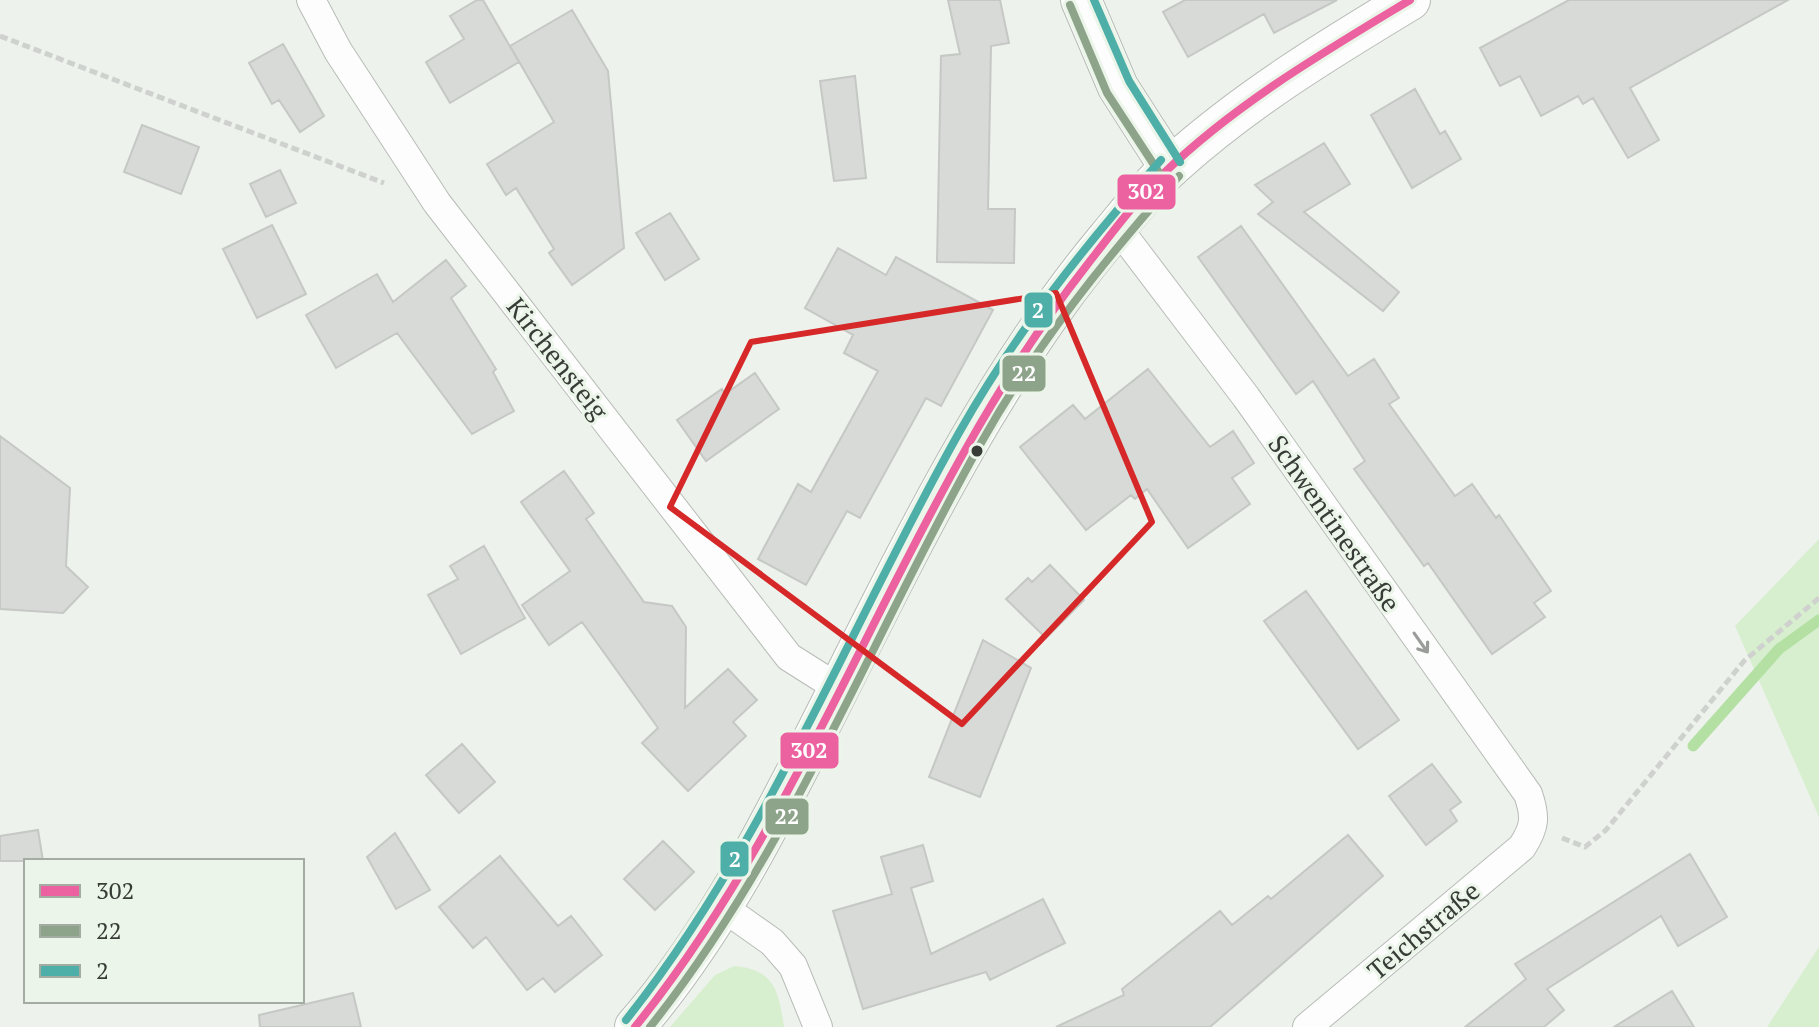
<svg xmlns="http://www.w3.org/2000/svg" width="1819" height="1027" viewBox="0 0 1819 1027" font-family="'PT Serif',serif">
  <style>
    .green { fill: #d7efcf }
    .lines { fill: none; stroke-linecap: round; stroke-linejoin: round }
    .stream { stroke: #b4e0a4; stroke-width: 11 }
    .building { fill: #d7dad6; stroke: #c5c8c4; stroke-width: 2 }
    .street-casing { stroke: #b8bcb7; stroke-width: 30 }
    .secondary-casing { stroke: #b8bcb7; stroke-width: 42 }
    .path { stroke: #cfd1ce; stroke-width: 5; stroke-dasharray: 8 4; stroke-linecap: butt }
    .street { stroke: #fcfdfc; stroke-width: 28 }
    .secondary { stroke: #fcfdfc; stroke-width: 40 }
    .bus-1-casing { stroke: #ecf5e9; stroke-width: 14 }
    .bus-2-casing { stroke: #ecf5e9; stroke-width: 14 }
    .bus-3-casing { stroke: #ecf5e9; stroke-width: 14 }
    .bus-1 { stroke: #ec619f; stroke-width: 8 }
    .bus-2 { stroke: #8ea48a; stroke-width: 8 }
    .bus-3 { stroke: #4eaea8; stroke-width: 8 }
    .oneway { stroke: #9a9c9a }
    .marked { fill: none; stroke: #d62828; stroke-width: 6; stroke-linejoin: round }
    .bus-dot { fill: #383c37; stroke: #ecf5e9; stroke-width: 3 }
    .labels { text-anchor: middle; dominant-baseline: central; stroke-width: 6; stroke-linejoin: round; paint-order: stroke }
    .street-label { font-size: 26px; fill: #383c37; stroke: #ecf5e9 }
    .line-badge { stroke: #ecf5e9; stroke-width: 3 }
    .badge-label { font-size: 22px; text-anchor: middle; font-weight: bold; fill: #fff }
  </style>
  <rect width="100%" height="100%" fill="#edf2ec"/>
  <!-- green -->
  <path class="green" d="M1819 539V817L1735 626Z
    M1819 947V1027H1767Z
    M734 966C774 969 779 991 784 1027H670L715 975Z"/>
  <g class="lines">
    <!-- stream -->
    <path class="stream" d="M1693 746 1779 649 1819 620"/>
  </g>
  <!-- building -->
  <path class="building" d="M477 0H483L519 62 450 103 426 62 464 39 450 16Z
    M948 0H1000L1009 43 991 46 988 209H1015L1014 263 937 262 941 56 960 54Z
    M1185 0H1337L1274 33 1264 14 1188 57 1163 12Z
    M1569 0H1788L1630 88 1659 140 1628 158 1593 98 1583 104 1578 96 1541 116 1520 76 1500 86 1480 48Z
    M572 10 608 71 624 248 572 285 549 253 554 249 516 188 506 195 487 164 554 122 510 46Z
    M283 44 324 116 300 132 279 100 272 104 249 63Z
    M855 76 866 178 834 181 820 81Z
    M1415 89 1440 134 1445 131 1461 159 1412 188 1371 115Z
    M142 125 199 147 181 194 124 172Z
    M1324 143 1350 184 1304 212 1399 292 1383 311 1258 214 1273 202 1255 185Z
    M280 170 296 203 266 217 250 184Z
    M670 213 699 259 665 280 636 233Z
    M272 225 306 294 257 318 223 249Z
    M1241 226 1348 376 1374 359 1399 398 1389 404 1455 496 1472 484 1496 518 1499 515 1551 591 1534 603 1545 617 1492 654 1428 563 1424 566 1354 469 1365 461 1313 381 1296 394 1198 257Z
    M838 248 886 275 896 257 993 310 941 406 926 398 860 518 847 511 806 585 758 559 798 484 811 492 878 371 844 353 853 335 805 308Z
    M446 260 466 286 451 298 496 369 493 372 514 411 472 434 397 333 336 368 306 315 377 274 393 302Z
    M1148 369 1210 447 1233 431 1254 463 1232 478 1250 504 1188 548 1147 489 1135 499 1131 495 1086 530 1020 447 1073 405 1085 419Z
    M755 373 779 409 706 461 677 420 722 389 725 394Z
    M0 436 70 488 66 566 88 587 63 613 0 609Z
    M564 471 594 513 586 519 644 602 672 606 686 627 685 708 728 669 757 700 733 722 746 736 688 791 642 743 658 728 582 622 549 645 522 605 570 571 521 502Z
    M484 546 525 618 461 654 428 595 458 579 450 566Z
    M1050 565 1084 600 1046 638 1006 599 1028 578 1032 582Z
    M1306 591 1399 720 1358 749 1264 621Z
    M983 640 1031 668 980 797 929 777Z
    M462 744 495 782 459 813 426 775Z
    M1432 764 1461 802 1450 810 1457 821 1426 845 1389 796Z
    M38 830 43 861H0V836Z
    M395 833 430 890 396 909 367 857Z
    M1348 835 1383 876 1210 1027H1056L1124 995 1122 989 1220 911 1232 925 1268 896 1271 899Z
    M663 841 694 872 655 910 624 879Z
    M923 845 933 881 911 888 931 954 1043 899 1065 943 990 980 986 972 863 1009 833 911 892 894 881 857Z
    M1690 854 1727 917 1678 946 1661 916 1547 989 1564 1010 1544 1027H1465L1526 979 1515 964Z
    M500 856 558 926 571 916 602 955 555 992 543 978 527 990 486 937 473 948 439 907Z
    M1672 991 1694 1027H1614Z
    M353 993 361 1027H260L259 1015Z"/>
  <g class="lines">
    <!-- street casing -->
    <g class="street-casing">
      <path id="street" d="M311 0 338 51 437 203 789 657 838 688
        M1117 227 1246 397 1528 794C1536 817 1535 827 1522 847L1307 1027
        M721 906 772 942 793 966 818 1027"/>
    </g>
    <!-- secondary casing -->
    <g class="secondary-casing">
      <path id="secondary" d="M1081 0 1118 87 1170 168
        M635 1027C721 927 779 807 838 690 916 535 996 372 1107 239 1128 214 1149 186 1173 165 1245 100 1327 50 1410 0"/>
    </g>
    <!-- path -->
    <path class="path" d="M0 36 384 183
      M1562 838 1585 847 1606 830 1744 661 1819 598"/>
    <!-- street -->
    <use href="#street" class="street"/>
    <!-- secondary -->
    <use href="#secondary" class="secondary"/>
    <!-- bus-1 casing -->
    <g class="bus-1-casing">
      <path id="bus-1" d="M635 1027C822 796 903 499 1087 265 1111 234 1135 202 1163 174 1235 104 1324 52 1410 0"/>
    </g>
    <!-- bus-2 casing -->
    <g class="bus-2-casing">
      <path id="bus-2" d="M1070 5 1107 93 1160 174
        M650 1027C790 852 871 637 981 443 1036 345 1105 259 1179 176"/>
    </g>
    <!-- bus-3 casing -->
    <g class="bus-3-casing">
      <path id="bus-3" d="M1094 0 1129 81 1180 162
        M626 1020C767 843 849 627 960 431 1016 332 1085 245 1161 160"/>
    </g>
    <!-- bus-1 -->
    <use href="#bus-1" class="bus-1"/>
    <!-- bus-2 -->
    <use href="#bus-2" class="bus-2"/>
    <!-- bus-3 -->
    <use href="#bus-3" class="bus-3"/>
  </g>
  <!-- one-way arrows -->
  <defs><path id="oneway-shaft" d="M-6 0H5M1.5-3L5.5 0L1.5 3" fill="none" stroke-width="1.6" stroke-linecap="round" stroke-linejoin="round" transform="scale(2)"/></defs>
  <use class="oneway" href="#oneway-shaft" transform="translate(1421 643) rotate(55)"/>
  <!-- marked area -->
  <path class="marked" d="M1056 293 1152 522 962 724 670 507 751 342Z"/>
  <!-- markers -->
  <circle class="bus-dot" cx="977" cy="451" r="7"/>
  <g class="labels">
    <!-- street labels -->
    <g class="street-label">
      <text transform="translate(558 358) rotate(52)">Kirchensteig</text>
      <text transform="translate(1335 523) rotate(55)">Schwentinestraße</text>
      <text transform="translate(1423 930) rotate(-40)">Teichstraße</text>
    </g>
  </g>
  <g class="line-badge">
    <rect x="1116" y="173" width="61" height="38" rx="8" fill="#ec619f"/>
    <rect x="1023" y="291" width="31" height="38" rx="8" fill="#4eaea8"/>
    <rect x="1001" y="354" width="46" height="39" rx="8" fill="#8ea48a"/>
    <rect x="779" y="731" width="61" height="39" rx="8" fill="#ec619f"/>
    <rect x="764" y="797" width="46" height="39" rx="8" fill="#8ea48a"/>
    <rect x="719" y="840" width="31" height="38" rx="8" fill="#4eaea8"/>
  </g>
  <g class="badge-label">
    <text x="1146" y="199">302</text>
    <text x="1038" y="318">2</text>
    <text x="1024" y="381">22</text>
    <text x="809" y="758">302</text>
    <text x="787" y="824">22</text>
    <text x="735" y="867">2</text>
  </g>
  <!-- legend -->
  <rect x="24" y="859" width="280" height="144" fill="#ecf5e9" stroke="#a4aba2" stroke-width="2"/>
  <rect x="40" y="885" width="40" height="12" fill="#ec619f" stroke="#a4aba2" stroke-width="2"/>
  <text x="96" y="899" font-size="24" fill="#383c37">302</text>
  <rect x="40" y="925" width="40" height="12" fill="#8ea48a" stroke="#a4aba2" stroke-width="2"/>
  <text x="96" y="939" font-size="24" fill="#383c37">22</text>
  <rect x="40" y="965" width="40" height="12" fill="#4eaea8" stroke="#a4aba2" stroke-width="2"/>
  <text x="96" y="979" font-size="24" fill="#383c37">2</text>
</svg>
